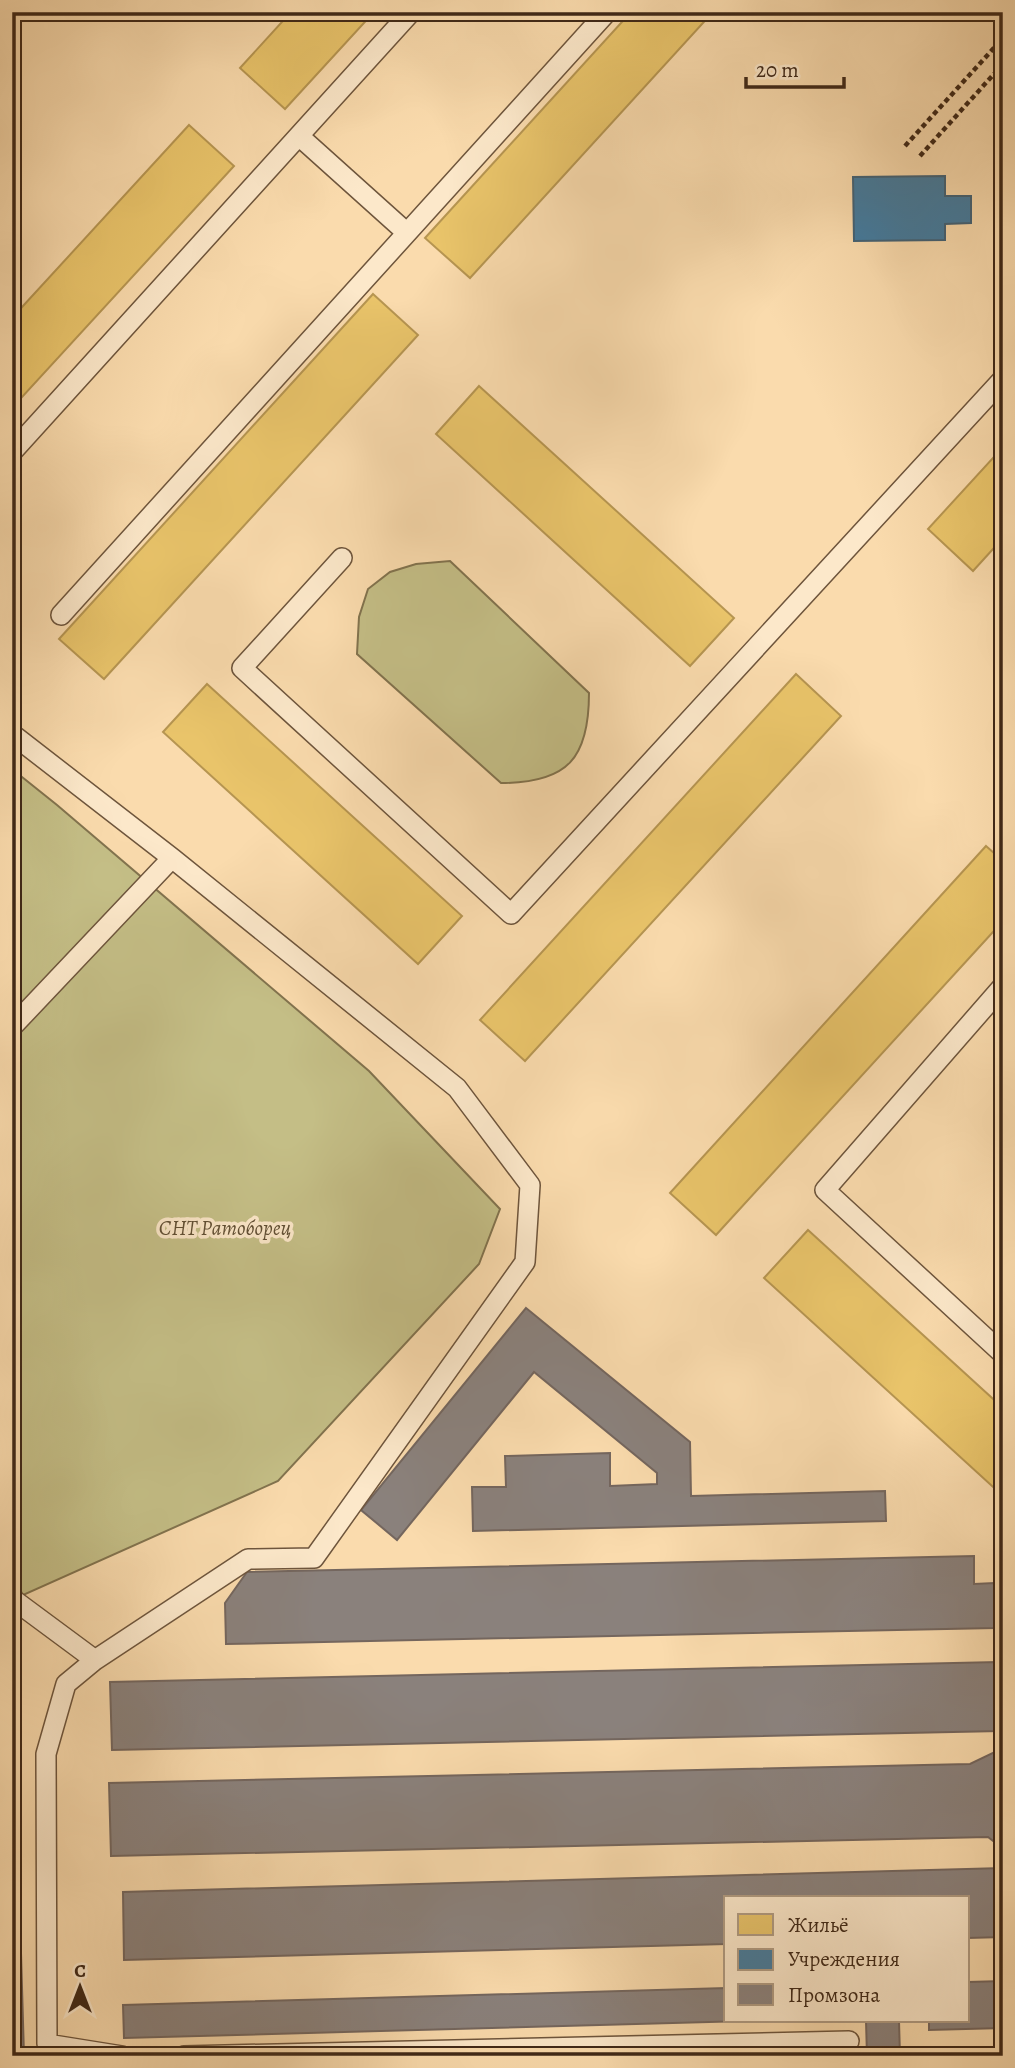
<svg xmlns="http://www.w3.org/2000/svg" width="1015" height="2068" viewBox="0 0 1015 2068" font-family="Alegreya,serif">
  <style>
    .green { fill: #c4be86; stroke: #82734e; stroke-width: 2 }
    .homes { fill: #e9c46a; stroke: #b69551; stroke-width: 2 }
    .public { fill: #457b9d; stroke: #436275; stroke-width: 2 }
    .industry { fill: #8a817c; stroke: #74665e; stroke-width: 2 }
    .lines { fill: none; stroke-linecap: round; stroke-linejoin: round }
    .lane-casing { stroke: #6e553c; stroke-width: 22 }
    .path { stroke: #3f2817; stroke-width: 4.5; stroke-dasharray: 5 3.5; stroke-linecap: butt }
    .lane { stroke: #fce8ca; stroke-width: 19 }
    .labels { text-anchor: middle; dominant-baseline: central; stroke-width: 7; stroke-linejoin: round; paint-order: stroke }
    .park-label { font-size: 21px; font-style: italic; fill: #604e33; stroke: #fce8ca }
  </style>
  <rect width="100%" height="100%" fill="#fadbad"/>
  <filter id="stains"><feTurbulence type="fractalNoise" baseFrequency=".00286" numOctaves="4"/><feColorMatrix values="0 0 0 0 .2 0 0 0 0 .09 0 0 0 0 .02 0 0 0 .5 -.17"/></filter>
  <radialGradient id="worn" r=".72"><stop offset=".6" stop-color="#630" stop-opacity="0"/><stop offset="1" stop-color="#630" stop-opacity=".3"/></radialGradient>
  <!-- green -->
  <path class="green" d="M450 561 589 693C589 758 568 783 501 783L357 654 359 617 368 589 390 572 416 564Z
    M12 769 57 805 369 1071 500 1209 479 1264 278 1481 12 1600Z"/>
  <!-- homes -->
  <path class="homes" d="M291 12H374L285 109 240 68Z
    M631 12H713L470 278 425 238Z
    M189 125 234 166 12 408V318Z
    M373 294 418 335 104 679 59 639Z
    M479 386 734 618 690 666 436 434Z
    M1003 447V538L973 571 928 529Z
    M796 674 841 716 525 1061 480 1020Z
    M207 684 462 916 418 964 163 732Z
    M986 846 1003 861V921L716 1235 670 1193Z
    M808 1230 1003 1408V1496L764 1278Z"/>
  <!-- public -->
  <path class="public" d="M945 176V196H971V223L945 224V240L854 241 853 177Z"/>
  <!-- industry -->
  <path class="industry" d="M526 1308 690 1442 691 1496 885 1491 886 1521 473 1531 472 1487H506L505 1456 610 1453V1486L657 1484V1473L534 1372 397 1540 361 1510Z
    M974 1556V1584L994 1583 995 1628 226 1644 225 1603 247 1572Z
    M12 1644 24 2056H12Z
    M998 1662 1000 1731 112 1750 110 1682Z
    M1003 1748 1002 1848 988 1837 111 1856 109 1783 970 1764Z
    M1003 1868V1937L968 1938V1898H726V1944L124 1960 123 1892Z
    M1003 1981V2028L929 2030V2021H968V1982Z
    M726 1988V2021H746L124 2038 123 2005Z
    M866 2021H899L900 2056H867Z"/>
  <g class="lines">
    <!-- lane casing -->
    <g class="lane-casing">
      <path id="lane" d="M299 136 407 233
        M12 452 411 12
        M342 558 242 668 511 914 1003 379
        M61 615 607 12
        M12 734 172 858 457 1088 530 1185 525 1262 314 1558 248 1559 95 1660 66 1684 46 1754 47 2044 122 2056
        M1003 986 825 1190 1003 1354
        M12 1027 172 858
        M12 1596 14 1600 95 1660
        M184 2056 849 2041"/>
    </g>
    <!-- path -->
    <path class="path" d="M905 146 1003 38
      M920 156 1003 64"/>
    <!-- lane -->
    <use href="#lane" class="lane"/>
  </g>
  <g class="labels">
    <!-- park labels -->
    <g class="park-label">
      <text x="225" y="1228">СНТ Ратоборец</text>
    </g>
  </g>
  <!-- margin -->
  <rect width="1015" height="2068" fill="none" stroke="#fadbad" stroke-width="42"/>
  <rect x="14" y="14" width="987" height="2040" fill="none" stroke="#3f2817" stroke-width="3.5"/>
  <rect x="21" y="21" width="973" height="2026" fill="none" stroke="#3f2817" stroke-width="2"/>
  <!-- legend -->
  <rect x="724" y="1896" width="245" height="126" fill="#fce8ca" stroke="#b09b82" stroke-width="2"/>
  <rect x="738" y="1914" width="35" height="21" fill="#e9c46a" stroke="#b09b82" stroke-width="2"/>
  <text x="788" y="1932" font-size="21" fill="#3f2817">Жильё</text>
  <rect x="738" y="1949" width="35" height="21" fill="#457b9d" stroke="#b09b82" stroke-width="2"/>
  <text x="788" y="1966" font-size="21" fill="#3f2817">Учреждения</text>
  <rect x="738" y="1984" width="35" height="21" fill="#8a817c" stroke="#b09b82" stroke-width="2"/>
  <text x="788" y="2002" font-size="21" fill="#3f2817">Промзона</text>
  <!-- north arrow -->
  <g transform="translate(80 1987)" stroke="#fce8ca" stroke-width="5" paint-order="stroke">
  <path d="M0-5L12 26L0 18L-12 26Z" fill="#3f2817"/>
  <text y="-10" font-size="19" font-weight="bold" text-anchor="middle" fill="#3f2817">С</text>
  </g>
  <!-- scale -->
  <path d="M746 77v10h98v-10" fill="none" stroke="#3f2817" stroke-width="3.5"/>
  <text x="756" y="77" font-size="21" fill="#3f2817" stroke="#fce8ca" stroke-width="5" paint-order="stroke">20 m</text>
  <rect width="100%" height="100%" filter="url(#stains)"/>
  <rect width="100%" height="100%" fill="url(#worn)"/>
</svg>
